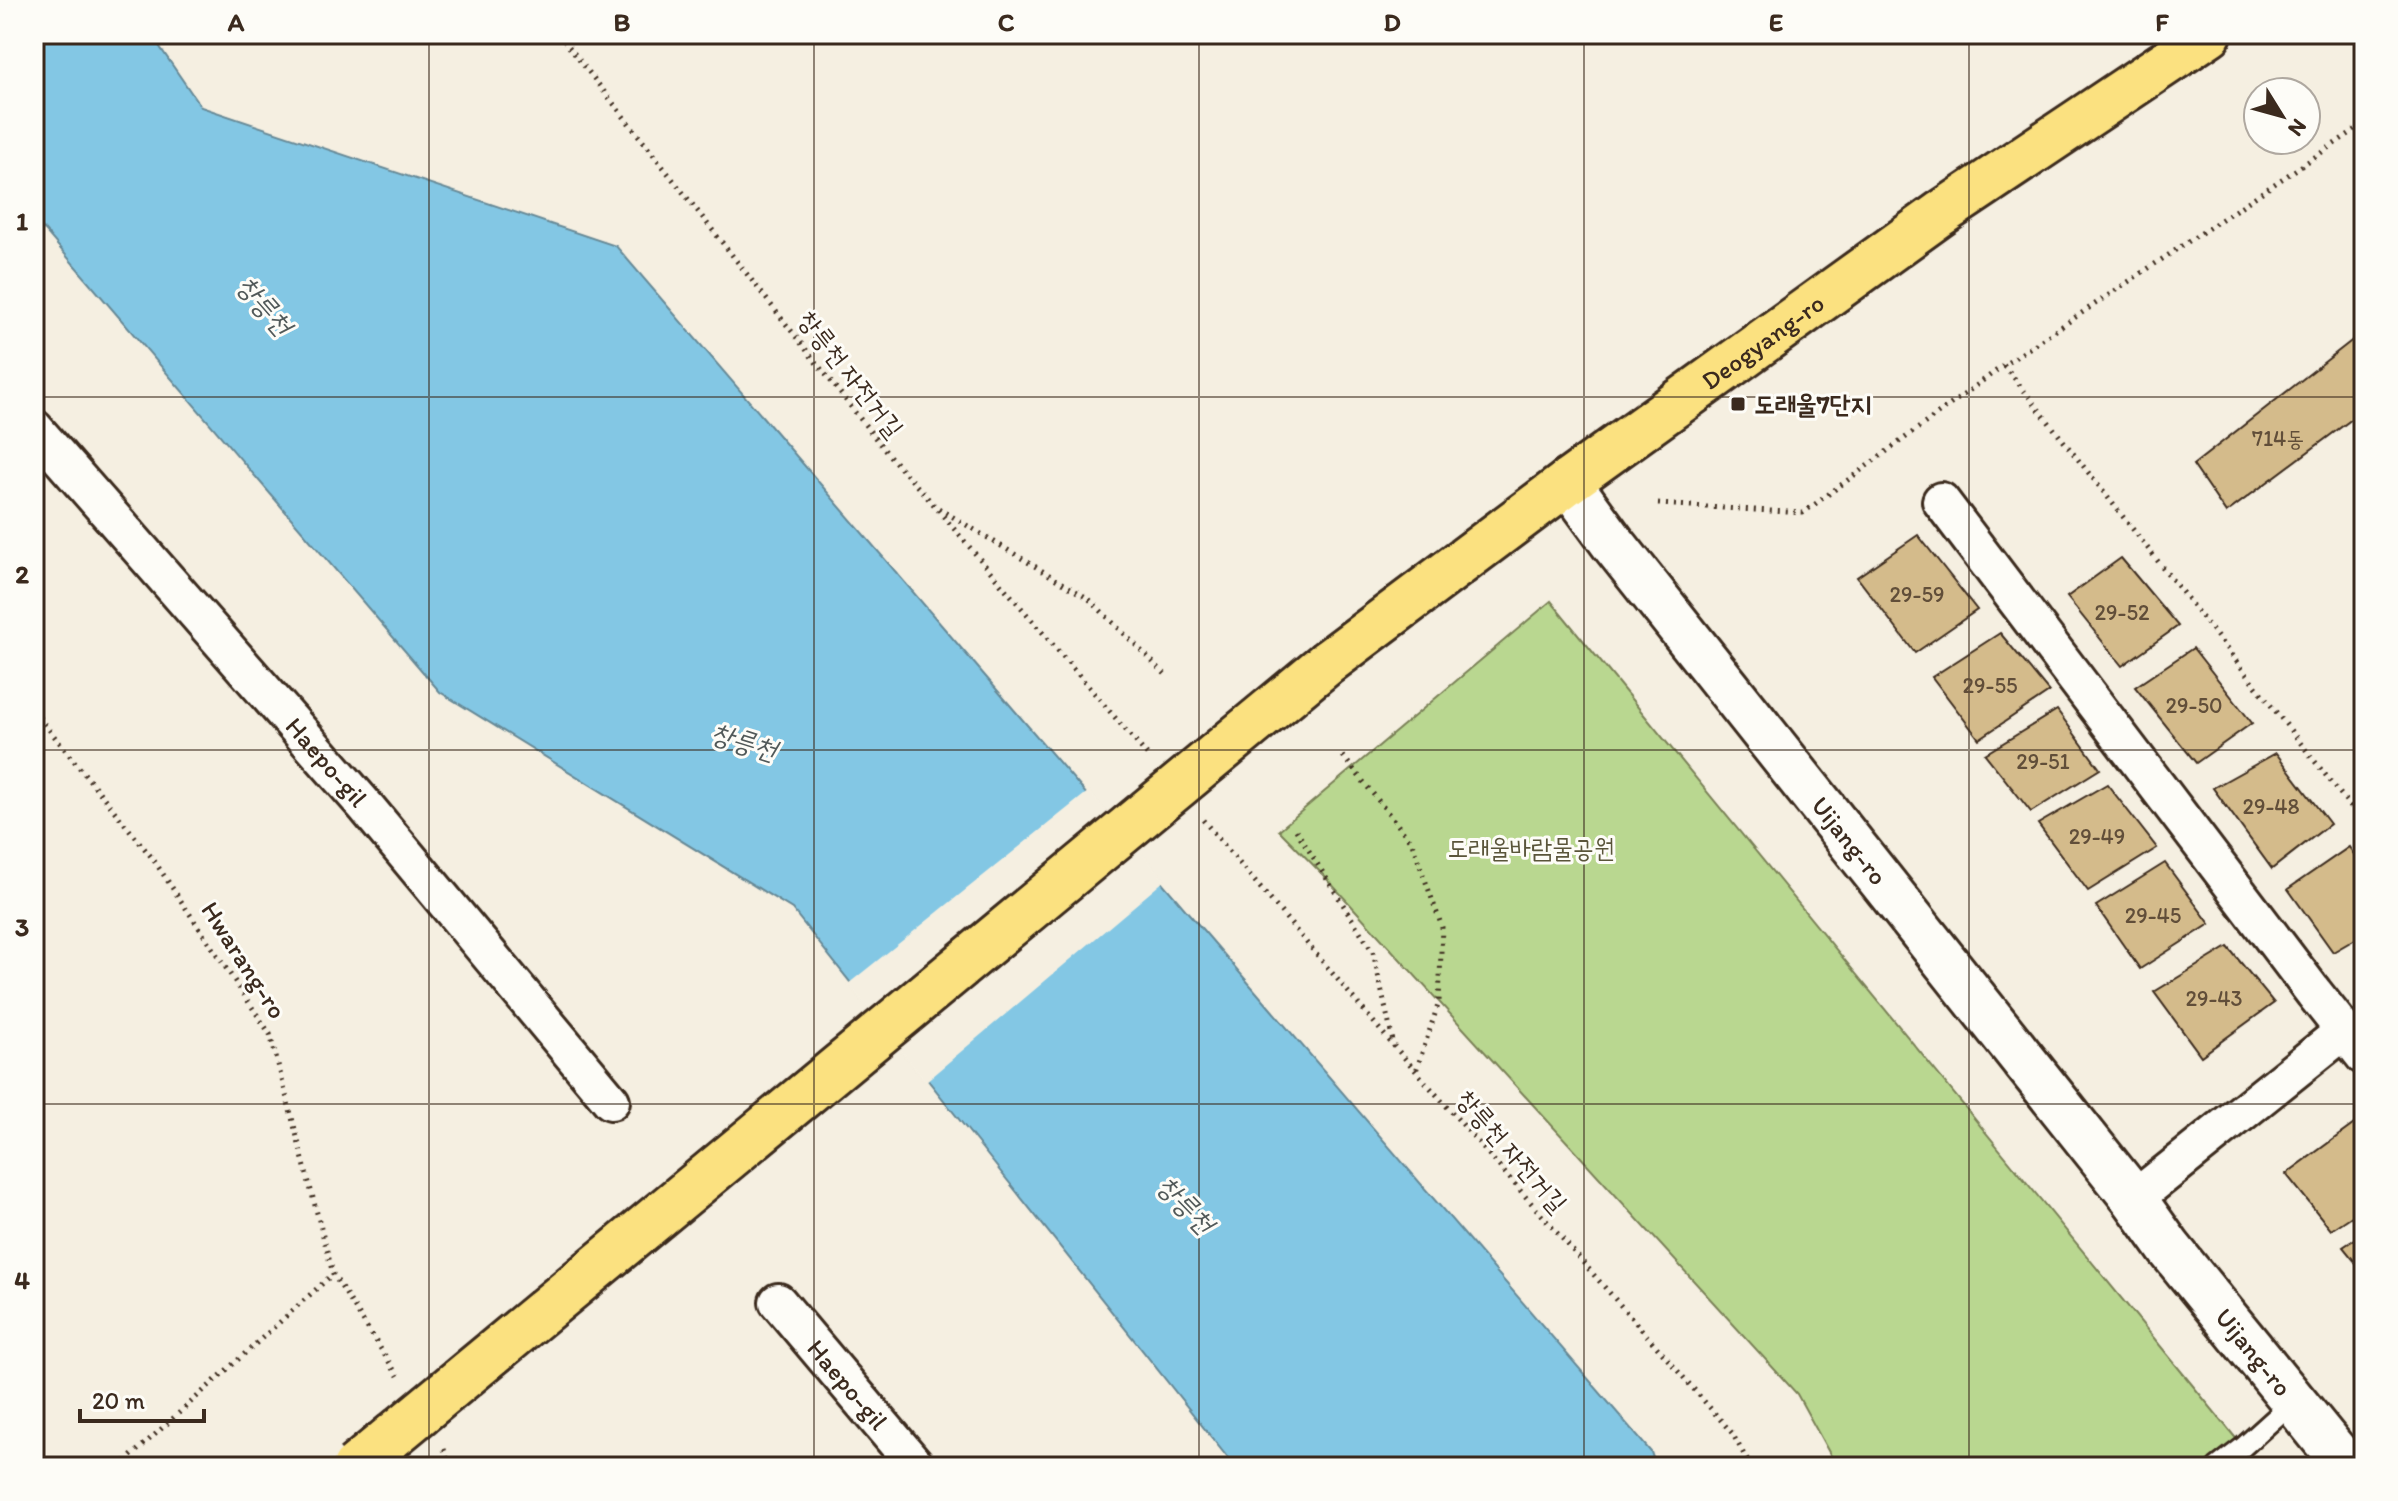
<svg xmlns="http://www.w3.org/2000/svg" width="2398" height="1501" viewBox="0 0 2398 1501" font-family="Itim,'Poor Story',sans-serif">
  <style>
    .green { fill: #b9d790; stroke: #7a8057; stroke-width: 2 }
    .water { fill: #83c7e4; stroke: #668895; stroke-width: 2 }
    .pier { fill: #f5efe1 }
    .building { fill: #d4bb8b; stroke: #3b2a1e; stroke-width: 2 }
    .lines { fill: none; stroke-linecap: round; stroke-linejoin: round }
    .service-casing { stroke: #3b2a1e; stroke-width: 24 }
    .minor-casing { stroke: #3b2a1e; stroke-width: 42 }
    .tertiary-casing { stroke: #3b2a1e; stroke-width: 50 }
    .primary-casing { stroke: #3b2a1e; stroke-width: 50 }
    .path { stroke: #3b2a1e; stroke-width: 5; stroke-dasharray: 2 6; stroke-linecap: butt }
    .service { stroke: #fdfcf7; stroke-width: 18 }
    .minor { stroke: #fdfcf7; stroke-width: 36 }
    .tertiary { stroke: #fdfcf7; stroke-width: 44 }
    .primary { stroke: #fbe180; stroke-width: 44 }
    .primary-bridge-casing { stroke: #3b2a1e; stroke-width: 50; stroke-linecap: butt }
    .primary-bridge { stroke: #fbe180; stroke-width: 44 }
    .grid { fill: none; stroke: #3b2a1e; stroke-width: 2; stroke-opacity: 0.55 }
    .poi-dot { fill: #3b2a1e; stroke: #fdfcf7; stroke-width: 3 }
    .labels { text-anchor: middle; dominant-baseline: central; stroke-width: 6; stroke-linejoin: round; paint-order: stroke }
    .number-label { font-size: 22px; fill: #614e39 }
    .street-label { font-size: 26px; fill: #3b2a1e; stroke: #fdfcf7 }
    .poi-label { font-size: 26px; font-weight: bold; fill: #3b2a1e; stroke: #fdfcf7; text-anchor: start }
    .park-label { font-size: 26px; fill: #5a553a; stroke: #fdfcf7 }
    .water-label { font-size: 28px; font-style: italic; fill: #515959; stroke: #fdfcf7 }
    .neatline { fill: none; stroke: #3b2a1e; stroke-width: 3 }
    .grid-label { font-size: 26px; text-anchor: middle; font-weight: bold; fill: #3b2a1e }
  </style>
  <rect width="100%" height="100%" fill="#f5efe1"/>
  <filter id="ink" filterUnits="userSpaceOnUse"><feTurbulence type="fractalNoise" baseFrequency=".0125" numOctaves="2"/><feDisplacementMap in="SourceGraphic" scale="16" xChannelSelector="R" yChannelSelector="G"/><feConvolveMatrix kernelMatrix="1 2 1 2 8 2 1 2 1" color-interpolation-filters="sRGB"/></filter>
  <g filter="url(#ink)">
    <!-- green -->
    <path class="green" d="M1551 601 2243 1447 2259 1467H1837L1797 1394 1326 878 1279 830Z"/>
    <!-- water -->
    <path class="water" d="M34 34H151L201 107 616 246 1651 1452 1656 1467H1235L792 909 440 692 34 218Z"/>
    <!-- pier -->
    <path class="pier" d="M1089 791 1165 880 925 1082 848 984Z"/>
    <!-- building -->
    <path class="building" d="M2364 331V410L2226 513 2193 465Z
      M1918 535 1977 610 1915 653 1857 577Z
      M2121 558 2178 626 2122 666 2067 597Z
      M2000 633 2049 692 1979 739 1932 677Z
      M2193 648 2252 723 2196 763 2135 687Z
      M2057 710 2100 769 2031 812 1985 754Z
      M2276 753 2330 824 2272 869 2213 788Z
      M2107 784 2157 848 2088 891 2038 824Z
      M2349 847 2364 869V934L2333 952 2288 889Z
      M2165 863 2210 924 2140 969 2096 906Z
      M2228 947 2274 1003 2201 1056 2154 992Z
      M2361 1119 2364 1124V1208L2331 1230 2286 1174Z
      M2364 1233V1273L2343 1247Z"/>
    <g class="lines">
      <!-- service casing -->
      <g class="service-casing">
        <path id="service" d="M2217 1467 2243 1447 2294 1401"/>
      </g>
      <!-- minor casing -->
      <g class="minor-casing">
        <g id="minor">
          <path id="s1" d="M34 428 367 808 611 1101"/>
          <path d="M1941 501 2314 993 2364 1056"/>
          <path d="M2134 1199 2344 1031"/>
          <path id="s2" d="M778 1302 917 1467"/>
        </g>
      </g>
      <!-- tertiary casing -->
      <g class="tertiary-casing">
        <g id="tertiary">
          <path id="s3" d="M1568 482 1612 542 2134 1199 2169 1248 2347 1467"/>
        </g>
      </g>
      <!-- primary casing -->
      <g class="primary-casing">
        <g id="primary">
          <path id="s4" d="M1328 662 1568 482 1940 214 2209 34"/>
        </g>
      </g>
      <!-- path -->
      <path class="path" d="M559 34 887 453 935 506 1089 599 1168 677
        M2004 365 2364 824
        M1658 504 1803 513 2004 365 2364 124
        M938 510 1147 755
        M34 711 153 859 270 1034 333 1274 398 1376
        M1343 756 1412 843 1442 927 1439 1002 1416 1071
        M1203 820 1393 1045
        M1296 830 1373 952 1394 1046 1732 1433 1751 1467
        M444 1449 450 1467
        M119 1467 333 1274
        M2278 1467 2285 1460"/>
      <!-- service -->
      <use href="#service" class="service"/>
      <!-- minor -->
      <use href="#minor" class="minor"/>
      <!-- tertiary -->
      <use href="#tertiary" class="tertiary"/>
      <!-- primary -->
      <use href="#primary" class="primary"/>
      <!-- primary-bridge casing -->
      <g class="primary-bridge-casing">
        <path id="primary-bridge" d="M355 1467 1328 662"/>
      </g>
      <!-- primary-bridge -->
      <use href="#primary-bridge" class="primary-bridge"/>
    </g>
  </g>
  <!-- grid -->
  <path class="grid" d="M429 34V1467M814 34V1467M1199 34V1467M1584 34V1467M1969 34V1467M34 397H2364M34 750H2364M34 1104H2364"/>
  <!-- markers -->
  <rect class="poi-dot" x="1730" y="396" width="16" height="16" rx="4"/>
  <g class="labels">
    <!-- number labels -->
    <g class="number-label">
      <text x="2278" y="438">714동</text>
      <text x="1917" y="594">29-59</text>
      <text x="2122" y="612">29-52</text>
      <text x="1990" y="685">29-55</text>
      <text x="2194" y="705">29-50</text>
      <text x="2043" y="761">29-51</text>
      <text x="2271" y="806">29-48</text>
      <text x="2097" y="836">29-49</text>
      <text x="2153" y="915">29-45</text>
      <text x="2214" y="998">29-43</text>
    </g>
    <!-- street labels -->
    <g class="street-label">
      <text stroke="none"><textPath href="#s4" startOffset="540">Deogyang-ro</textPath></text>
      <text transform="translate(851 374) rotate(52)">창릉천 자전거길</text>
      <text stroke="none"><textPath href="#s1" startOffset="444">Haepo-gil</textPath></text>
      <text stroke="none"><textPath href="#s3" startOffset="456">Uijang-ro</textPath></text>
      <text transform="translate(244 960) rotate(57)">Hwarang-ro</text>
      <text transform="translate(1512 1151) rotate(49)">창릉천 자전거길</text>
      <text stroke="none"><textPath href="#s3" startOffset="1108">Uijang-ro</textPath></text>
      <text stroke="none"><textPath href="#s2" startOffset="108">Haepo-gil</textPath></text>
    </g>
    <!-- poi labels -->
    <g class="poi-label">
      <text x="1754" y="404">도래울7단지</text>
    </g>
    <!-- park labels -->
    <g class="park-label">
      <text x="1531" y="848">도래울바람물공원</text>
    </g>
    <!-- water labels -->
    <g class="water-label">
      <text transform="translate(265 305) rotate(49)">창릉천</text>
      <text transform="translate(744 741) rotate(17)">창릉천</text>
      <text transform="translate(1186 1204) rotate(46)">창릉천</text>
    </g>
  </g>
  <!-- margin -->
  <rect width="2398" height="1501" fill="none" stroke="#fdfcf7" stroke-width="88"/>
  <!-- north arrow -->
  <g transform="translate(2282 116) rotate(127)"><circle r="38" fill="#fdfcf7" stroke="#afa8a0" stroke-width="2"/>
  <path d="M0-6L14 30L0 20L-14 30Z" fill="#3b2a1e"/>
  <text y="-12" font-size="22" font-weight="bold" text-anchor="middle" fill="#3b2a1e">N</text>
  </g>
  <!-- scale -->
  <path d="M80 1409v12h124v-12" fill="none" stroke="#3b2a1e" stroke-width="4"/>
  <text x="92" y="1409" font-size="24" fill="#3b2a1e" stroke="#fdfcf7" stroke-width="6" paint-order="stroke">20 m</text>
  <rect x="44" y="44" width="2310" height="1413" class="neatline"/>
  <g class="grid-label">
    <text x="236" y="31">A</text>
    <text x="622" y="31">B</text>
    <text x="1006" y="31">C</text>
    <text x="1392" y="31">D</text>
    <text x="1776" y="31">E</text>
    <text x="2162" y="31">F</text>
    <text x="22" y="230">1</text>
    <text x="22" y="583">2</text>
    <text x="22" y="936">3</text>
    <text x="22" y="1289">4</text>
  </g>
</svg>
